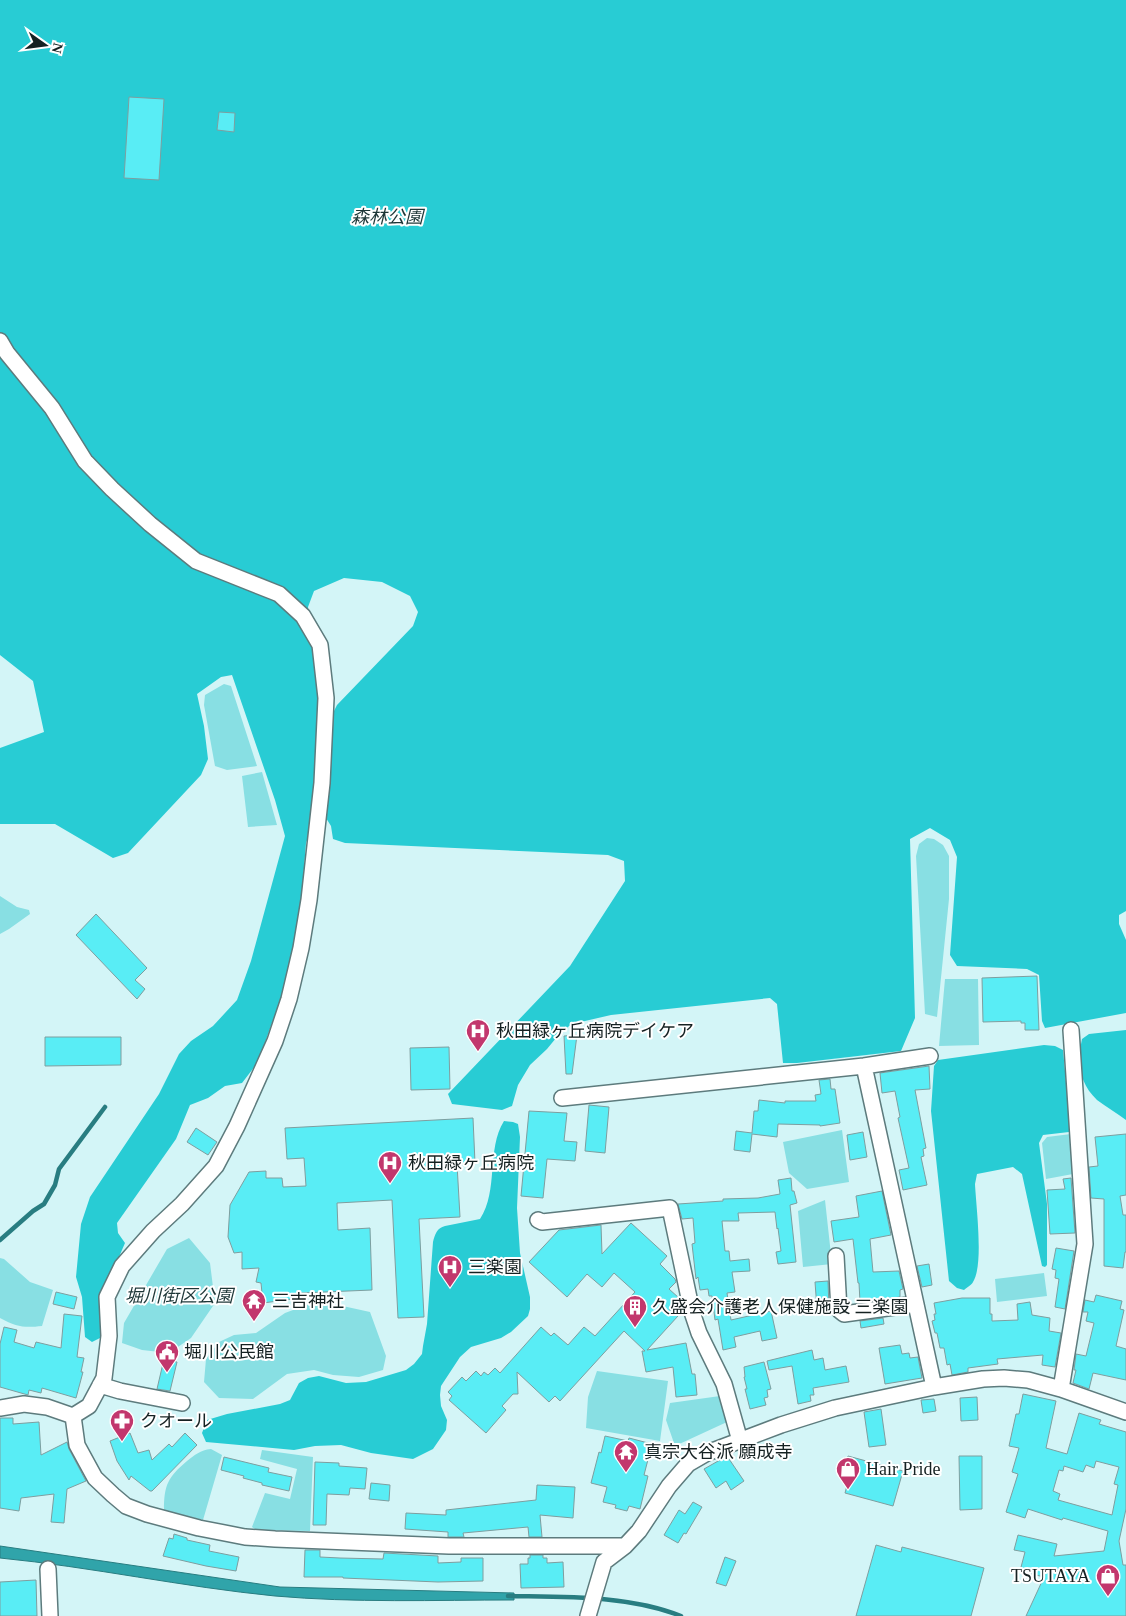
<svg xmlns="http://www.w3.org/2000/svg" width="1126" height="1616" viewBox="0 0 1126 1616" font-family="'Times New Roman','Noto Sans JP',serif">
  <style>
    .green { fill: #88dfe3 }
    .forest { fill: #28ccd4 }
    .water { fill: #30a4aa; stroke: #287d81 }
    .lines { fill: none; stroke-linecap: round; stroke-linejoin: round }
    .stream { stroke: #287d81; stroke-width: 4.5 }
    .building { fill: #59edf5; stroke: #7e9e9f; fill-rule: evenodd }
    .street-casing { stroke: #5d7b7d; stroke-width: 18 }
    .street { stroke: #fff; stroke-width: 15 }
    .labels { text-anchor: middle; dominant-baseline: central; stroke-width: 4; stroke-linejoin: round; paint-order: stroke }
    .park-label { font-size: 18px; font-style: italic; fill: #1d3637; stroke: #fff }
    .poi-label { font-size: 18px; fill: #152122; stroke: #fff; text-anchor: start }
  </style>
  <rect width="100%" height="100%" fill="#d3f5f7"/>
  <!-- green -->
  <path class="green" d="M224 684 231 686 257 766 227 770 215 766 204 705 205 695Z
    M262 772 277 825 248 827 242 776Z
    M927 838 934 839 943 845 949 856V899L937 1017 925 1014 916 856 919 844Z
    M0 896 17 907 29 910 30 914 9 929 0 934Z
    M945 979H978L979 1045 939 1046Z
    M842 1130 849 1182 807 1189 789 1173 783 1142Z
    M1071 1134 1073 1174 1046 1179 1042 1143 1047 1137Z
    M825 1200 832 1264 803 1267 798 1211Z
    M189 1238 210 1263 215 1303 191 1338 169 1353 142 1350 122 1343 124 1323 167 1249Z
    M0 1258 4 1259 30 1282 53 1290 42 1326C24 1328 17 1327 0 1318Z
    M1044 1273 1047 1296 997 1302 995 1279Z
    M329 1303 370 1312 386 1356 383 1370 359 1377 333 1375 314 1370 287 1374 253 1399 219 1398 204 1382 206 1359 219 1342 234 1335 256 1333 285 1313 309 1304Z
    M597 1371 668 1381 660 1441 586 1428 588 1397Z
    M720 1396 727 1422 675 1446 666 1420 670 1403Z
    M211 1449 222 1455 203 1520 164 1510C164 1485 168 1477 187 1461 195 1455 200 1450 211 1449Z
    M262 1450 313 1457 310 1531 256 1530 252 1527 265 1493 290 1499 297 1469 260 1459Z"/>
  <!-- forest -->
  <path class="forest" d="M0 0H1126V911L1119 915V924L1126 940V1013L1045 1028 1042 1021 1039 975 1027 969 957 966 950 955 957 857 950 840 930 828 910 839 915 1018 901 1051 797 1063H783L777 1004 770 998 611 1015 572 1024 561 1032 547 1049 530 1065 518 1085 512 1106 502 1110 452 1104 448 1094 570 966 625 881 624 861 608 855 345 843 333 839 331 826 326 818 333 713 337 705 413 626 418 612 410 596 382 582 344 578 314 591 308 607 319 696 315 817 306 843 300 920 282 995 258 1062 242 1083 225 1086 208 1098 190 1105 176 1139 117 1223 118 1233 125 1243 103 1294 100 1338 92 1342 85 1337 82 1297 76 1277 81 1224 90 1197 159 1094 179 1054 191 1041 213 1026 237 1000 251 961 285 836 275 800 232 675 221 677 197 694 204 726 208 759 201 775 128 853 113 858 55 824H0V748L44 732 33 681 0 655Z
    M1126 1030V1120C1117 1113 1106 1107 1097 1100 1079 1083 1077 1062 1082 1039L1089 1034Z
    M1044 1045 1055 1046 1063 1050 1070 1124 1069 1132 1043 1135 1039 1143 1047 1204V1265L1045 1267 1042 1266 1022 1174 1013 1167 977 1174 975 1184C976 1206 984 1265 973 1282 972 1285 967 1287 964 1290L957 1288 949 1281 931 1111 934 1066 938 1060Z
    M504 1121 513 1122 518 1124 520 1137 517 1208 520 1253 530 1297V1309L528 1316 511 1332 501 1338 471 1347 460 1357 441 1386 440 1395 441 1406 447 1420 446 1430 433 1449 413 1459 371 1453 341 1445 315 1446 294 1450 206 1442 202 1433 207 1420 227 1414 280 1404 290 1400 299 1383 308 1378 319 1376 346 1383 366 1382 406 1370 414 1364 422 1354 423 1346 427 1324 433 1242C435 1234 437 1228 445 1226L480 1219C499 1190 486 1150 504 1121Z"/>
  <!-- water -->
  <path class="water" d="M0 1546 280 1587 514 1593V1600C435 1600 354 1603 275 1596 183 1587 92 1567 0 1558Z"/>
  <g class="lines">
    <!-- stream -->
    <path class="stream" d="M0 1240 33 1211 44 1204 55 1185 59 1169 105 1107
      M508 1596C564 1597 629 1595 681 1616"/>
  </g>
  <!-- building -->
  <path class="building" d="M129 97 164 99 159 180 124 178Z
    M219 112 235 113 234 132 217 130Z
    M96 914 147 968 135 980 145 989 137 999 76 935Z
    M1037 976 1039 1030H1025V1023H1021V1021L983 1022 982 978Z
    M577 1035 572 1074H566L564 1036Z
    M45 1037H121V1065L45 1066Z
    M449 1047 450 1089 411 1090 410 1048Z
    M929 1066 930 1089 915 1090 926 1148 923 1149 924 1156 921 1157 927 1185 903 1190 899 1170 909 1168 898 1118 900 1117 895 1091 882 1093 880 1073Z
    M830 1079 831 1089H835L840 1123 820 1126V1125L778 1124 777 1137 752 1134 750 1152 734 1150 736 1131 752 1133 754 1111H758L759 1100 785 1103V1101H816L815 1095 821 1094 819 1080Z
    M589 1105 609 1107 605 1153 585 1151Z
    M529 1111 567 1113 564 1141 577 1142 575 1161 547 1159 543 1198 521 1196Z
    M473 1118 475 1163 457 1164 460 1217 419 1219 424 1317 398 1318 392 1200 337 1203 338 1230 370 1228 372 1290 300 1293V1298L263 1303 261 1283 256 1282 259 1268 242 1269V1252L234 1253 228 1237 230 1205 249 1172 266 1171V1178H282L283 1187 306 1186 304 1158 287 1159 285 1128Z
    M196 1128 217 1142 208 1155 187 1142Z
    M863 1132 867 1157 850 1160 847 1135Z
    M1126 1134V1195L1120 1196 1123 1215H1126V1252H1125L1123 1268 1104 1266V1199L1091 1198 1089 1167 1098 1166 1095 1137Z
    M791 1178 792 1191H794L797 1203 790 1205 796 1262 778 1264 776 1252 781 1251 778 1228 777 1229 775 1212 738 1213 739 1221H722L725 1251H729L730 1261 749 1259 750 1271 732 1272 735 1292 727 1293 731 1320 771 1311 777 1338 762 1341 760 1331 734 1337 736 1347 723 1350 718 1319 715 1320 712 1296H709L708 1289 700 1290 698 1277 696 1279 692 1244 695 1243 693 1218 682 1219 678 1204 723 1201V1199L758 1198 780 1194 778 1180Z
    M1071 1178 1075 1233 1050 1234 1047 1190 1065 1189 1063 1179Z
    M882 1191 891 1235 870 1239 873 1272 899 1271 903 1289 900 1290V1297L860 1302 859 1283H858L853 1239 834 1242 831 1221 859 1217 856 1196Z
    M631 1223 667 1256 660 1264 675 1279 676 1282 669 1289 679 1298 669 1309 678 1316 647 1350 686 1343 692 1374H695L697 1395 676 1397 673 1367 646 1372 642 1351H645L624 1331 560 1401 555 1396 549 1402 517 1372 518 1394H513L502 1406 506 1410 486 1433 449 1400 452 1396 448 1392 462 1377 466 1381 476 1371 481 1376 484 1372 488 1375 495 1368 500 1373 541 1327 551 1336 554 1333 568 1345 584 1327 595 1336 635 1292 614 1273 602 1287 587 1274 567 1297 529 1262 559 1230 601 1225 602 1254Z
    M1056 1248 1074 1251 1065 1309 1055 1307 1059 1279 1055 1278 1056 1270 1052 1269Z
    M929 1264 932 1285 922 1287 917 1266Z
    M828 1281 829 1308 817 1309 815 1282Z
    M56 1292 77 1297 74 1309 53 1304Z
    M1096 1295 1122 1301 1120 1309 1124 1310 1116 1346 1126 1349V1380L1093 1373 1089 1389 1073 1383 1076 1370H1074L1076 1354 1086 1356 1094 1323 1086 1321 1088 1312H1083L1085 1300 1094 1302Z
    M962 1298H990V1314H992V1321L1018 1320 1017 1304 1030 1302 1032 1315 1050 1318 1049 1331 1061 1333 1055 1367 1042 1365 1043 1355 997 1359 998 1364 968 1368V1372L952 1375 950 1364 947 1365 944 1348H940L937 1333H935L932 1321 935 1320 934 1314H936L934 1303Z
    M64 1314 82 1316 77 1357 84 1358 81 1372H83L76 1398 42 1388 41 1393 29 1390 28 1395 0 1387V1344L4 1327 17 1330 14 1342 34 1348 36 1342 61 1348Z
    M883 1318 884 1324 861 1328 860 1321Z
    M900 1345 902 1354 909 1353 910 1358 918 1357 922 1378 885 1384 879 1348Z
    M812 1350 814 1360 823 1358 825 1370 846 1366 849 1382 813 1388 814 1395H810L811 1401 798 1404 792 1366 769 1370 767 1361Z
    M164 1359 177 1362 170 1391 157 1389Z
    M764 1362 771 1389 767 1390 768 1397 764 1398 766 1405 750 1409 745 1389H747L744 1377H745L744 1367Z
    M1023 1394 1056 1401 1046 1448 1067 1454 1079 1413 1101 1420 1099 1424 1126 1432V1509L1119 1541 1123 1565H1126V1616H1026L1044 1577 1020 1571 1025 1552 1014 1550 1018 1535 1057 1544 1054 1556 1104 1551 1108 1531 1063 1518 1062 1520 1028 1509 1025 1518 1006 1512 1018 1474 1012 1472 1019 1448 1009 1446 1016 1414H1019ZM1096 1461 1119 1467 1114 1484 1118 1485 1112 1515 1058 1500 1060 1494 1053 1491 1059 1470 1063 1471 1064 1466 1083 1472 1086 1465 1094 1468Z
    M977 1397 978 1420 961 1421 960 1398Z
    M934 1399 936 1411 923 1413 921 1400Z
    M881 1409 886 1445 869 1447 864 1412Z
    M0 1418H13V1424L39 1422 41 1455 67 1442 69 1449 86 1481 67 1489 64 1523 51 1522 54 1494 21 1498 19 1511 0 1508Z
    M130 1433 138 1453 149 1450 152 1460 169 1444 172 1447 185 1433 197 1445 152 1491H150L131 1476 129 1480 117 1461 110 1441Z
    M605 1436 628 1441 629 1438 652 1444 644 1475 648 1476 640 1509 629 1506 627 1511 615 1508 616 1505 603 1502 607 1487 591 1483 599 1452 601 1453Z
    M727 1456 744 1481 731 1490 726 1481 716 1488 704 1469Z
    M848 1456 903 1471 893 1506 845 1493 849 1478 842 1476Z
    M959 1456H982V1509L960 1510Z
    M224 1457 269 1468 268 1472 292 1477 289 1491 262 1485V1483L243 1478 244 1476 221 1470Z
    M315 1462 339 1463V1466L367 1468 365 1489 350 1488 349 1495 327 1494 326 1525H313Z
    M371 1483 390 1485 389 1501 369 1499Z
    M537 1485 575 1487 573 1518 540 1515 542 1537H529L528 1527 463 1533 464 1537H448V1532L405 1529 406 1513 446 1515V1510L536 1500Z
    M693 1502 702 1507 686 1534 684 1533 678 1543 664 1535 679 1510 685 1514Z
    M174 1534 187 1538V1540L210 1545 209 1551 239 1557 236 1571 206 1566 163 1556 169 1538 173 1539Z
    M876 1545 901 1552 902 1547 984 1568 971 1616H856Z
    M305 1550H320V1557L340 1558 383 1559 384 1553 438 1556V1563L461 1562V1558H483V1581L438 1582 343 1578V1577H304Z
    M530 1555H543V1558H547V1563L563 1562 564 1587 521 1588 520 1564H528V1558H530Z
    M725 1557 736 1561 726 1586 716 1583Z
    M36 1580 37 1616H0V1582Z"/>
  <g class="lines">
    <!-- street casing -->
    <g class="street-casing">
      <path id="street" d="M0 341 7 353 52 408 85 461 112 489 150 524 196 561 279 594 303 616 320 645 326 698 322 783 309 900 301 948 289 999 275 1041 237 1126 216 1166 182 1204 153 1231 122 1266 107 1297 109 1336 104 1378 89 1406 73 1416
        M864 1066 934 1387
        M562 1098 864 1066 930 1056
        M538 1220 542 1222 670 1208 692 1312 699 1333 724 1384 740 1441
        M836 1256 839 1310 844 1314 916 1304
        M100 1385 120 1391 182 1403
        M1061 1389 1085 1244 1071 1030
        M0 1408 24 1404 47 1407 73 1416
        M73 1416 77 1445 95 1478 113 1495 126 1506 147 1514 199 1528 245 1537 275 1539 449 1546H625
        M48 1569 50 1616
        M588 1616 604 1562 625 1546 639 1531 669 1486 688 1464 707 1453 781 1425 835 1408 934 1387 983 1379 1004 1378 1028 1380 1061 1389 1126 1412"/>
    </g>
    <!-- street -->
    <use href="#street" class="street"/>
  </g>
  <!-- icons -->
  <defs>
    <g id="hospital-pin" transform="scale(1.25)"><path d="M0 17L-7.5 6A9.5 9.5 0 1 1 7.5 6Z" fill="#c2376d" stroke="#fff"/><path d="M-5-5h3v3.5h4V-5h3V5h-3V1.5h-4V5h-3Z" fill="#fff"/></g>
    <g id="temple-pin" transform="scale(1.25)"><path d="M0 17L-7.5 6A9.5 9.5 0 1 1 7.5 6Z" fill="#c2376d" stroke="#fff"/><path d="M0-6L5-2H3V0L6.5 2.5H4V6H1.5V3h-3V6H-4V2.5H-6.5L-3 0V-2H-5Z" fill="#fff"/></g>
    <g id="building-pin" transform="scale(1.25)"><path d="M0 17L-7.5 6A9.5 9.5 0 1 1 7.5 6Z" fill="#c2376d" stroke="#fff"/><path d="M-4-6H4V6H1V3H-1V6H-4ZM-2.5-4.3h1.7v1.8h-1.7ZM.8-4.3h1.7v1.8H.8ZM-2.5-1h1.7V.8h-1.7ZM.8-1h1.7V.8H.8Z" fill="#fff"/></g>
    <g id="civic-pin" transform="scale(1.25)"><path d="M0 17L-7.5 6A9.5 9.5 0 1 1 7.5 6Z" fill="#c2376d" stroke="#fff"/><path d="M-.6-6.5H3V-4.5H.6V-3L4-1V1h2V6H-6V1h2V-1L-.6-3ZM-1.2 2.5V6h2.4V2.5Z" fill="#fff"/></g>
    <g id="pharmacy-pin" transform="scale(1.25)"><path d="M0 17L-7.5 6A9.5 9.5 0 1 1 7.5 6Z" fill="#c2376d" stroke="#fff"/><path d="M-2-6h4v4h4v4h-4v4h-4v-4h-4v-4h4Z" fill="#fff"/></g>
    <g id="shop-pin" transform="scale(1.25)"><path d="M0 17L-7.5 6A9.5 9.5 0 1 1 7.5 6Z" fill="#c2376d" stroke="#fff"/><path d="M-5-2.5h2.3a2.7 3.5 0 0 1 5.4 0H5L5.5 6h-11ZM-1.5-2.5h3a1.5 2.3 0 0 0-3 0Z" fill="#fff"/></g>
  </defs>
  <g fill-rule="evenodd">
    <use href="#hospital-pin" x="478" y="1031"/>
    <use href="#hospital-pin" x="390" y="1163"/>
    <use href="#hospital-pin" x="450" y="1267"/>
    <use href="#temple-pin" x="254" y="1301"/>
    <use href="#building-pin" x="635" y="1307"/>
    <use href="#civic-pin" x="167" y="1352"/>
    <use href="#pharmacy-pin" x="122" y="1421"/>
    <use href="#temple-pin" x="626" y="1452"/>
    <use href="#shop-pin" x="848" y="1469"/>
    <use href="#shop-pin" x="1108" y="1576"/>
  </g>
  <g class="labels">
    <!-- park labels -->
    <g class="park-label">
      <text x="387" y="217">森林公園</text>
      <text x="179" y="1296">堀川街区公園</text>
    </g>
    <!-- poi labels -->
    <g class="poi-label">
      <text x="496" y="1031">秋田緑ヶ丘病院デイケア</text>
      <text x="408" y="1163">秋田緑ヶ丘病院</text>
      <text x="468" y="1267">三楽園</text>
      <text x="272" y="1301">三吉神社</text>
      <text x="652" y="1307">久盛会介護老人保健施設 三楽園</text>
      <text x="184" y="1352">堀川公民館</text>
      <text x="140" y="1421">クオール</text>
      <text x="644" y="1452">真宗大谷派 願成寺</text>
      <text x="866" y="1469">Hair Pride</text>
      <text x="1090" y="1576" text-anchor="end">TSUTAYA</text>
    </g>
  </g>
  <!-- north arrow -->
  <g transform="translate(45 45) rotate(104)" stroke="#ffffff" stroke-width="4" paint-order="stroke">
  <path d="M0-4L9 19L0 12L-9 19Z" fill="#152122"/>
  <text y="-8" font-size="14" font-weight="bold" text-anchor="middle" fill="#152122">N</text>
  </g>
</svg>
